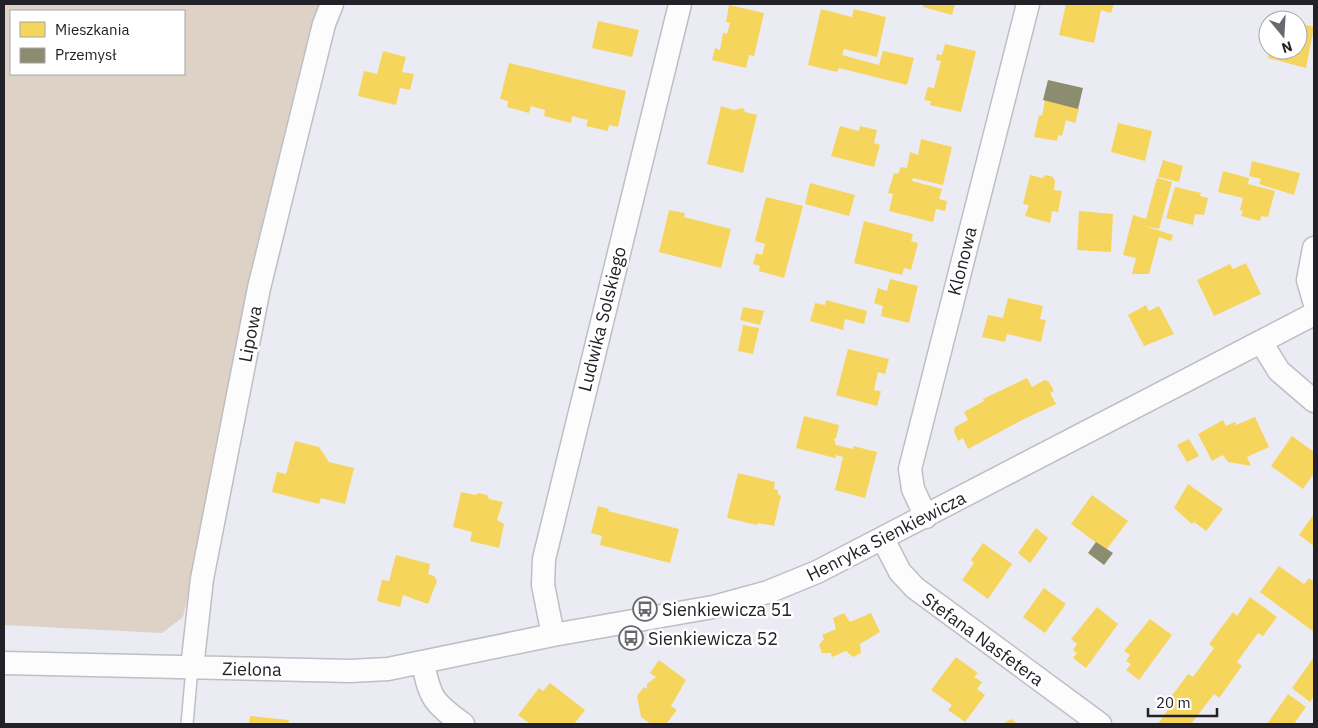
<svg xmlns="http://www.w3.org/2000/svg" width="1318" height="728" viewBox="0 0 1318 728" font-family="'IBM Plex Sans',sans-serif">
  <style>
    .green { fill: #ded1c6; fill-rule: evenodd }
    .homes { fill: #f6d55c }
    .industry { fill: #8c8c6e }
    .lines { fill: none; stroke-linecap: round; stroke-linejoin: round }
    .service-casing { stroke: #bebec5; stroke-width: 14 }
    .minor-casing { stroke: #bebec5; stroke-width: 25 }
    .service { stroke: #fcfcfd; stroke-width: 11 }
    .minor { stroke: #fcfcfd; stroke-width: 22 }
    .labels { text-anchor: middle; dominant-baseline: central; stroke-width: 5; stroke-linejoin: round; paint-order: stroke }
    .street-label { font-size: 18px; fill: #212127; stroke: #fff }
    .poi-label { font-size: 18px; fill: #212127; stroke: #fff; text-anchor: start }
  </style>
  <rect width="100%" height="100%" fill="#ebebf4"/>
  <!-- green -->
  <path class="green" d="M4 4H328L183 617 162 633 4 625ZM11 11H184V74H11Z"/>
  <!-- homes -->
  <path class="homes" d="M923 4H955L952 15 923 7Z
    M1066 4H1114L1111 13 1101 10 1094 43 1059 35Z
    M729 5 764 13 754 56 749 55 746 68 712 60 715 48 720 50 723 33 727 34 730 23 726 22Z
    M821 9 852 17 854 9 886 17 877 57 844 49 842 55 879 65 883 51 914 58 907 85 839 68 837 72 808 65Z
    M598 21 639 30 632 57 592 48Z
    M1298 23 1314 27 1306 68 1268 58 1270 50H1298Z
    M945 44 976 51 961 112 930 105 931 101 924 100 928 87 934 88 941 61 936 60 937 54 942 55Z
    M383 51 406 57 402 72 414 74 410 90 400 88 396 105 358 96 364 71 377 74Z
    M509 63 626 91 618 127 609 125 608 131 586 126 588 120 572 116 571 123 544 116 545 110 531 106 529 113 507 107 508 101 500 99Z
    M1045 100 1079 109 1075 123 1066 120 1062 136 1058 135 1057 141 1034 137 1039 115 1042 116Z
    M721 106 734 110 743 108 745 112 757 115 743 173 707 164Z
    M1118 123 1152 131 1145 161 1111 152Z
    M840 126 859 131 860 126 877 130 874 143 880 145 874 167 831 156Z
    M921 139 952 147 943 185 913 178 912 181 942 189 939 199 947 201 945 211 936 209 933 222 889 211 893 194 888 193 894 173 898 174 901 167 907 168 910 152 918 155Z
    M1163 160 1183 166 1179 182 1158 177Z
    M1252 161 1300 173 1294 195 1259 184 1261 179 1249 176Z
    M1223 171 1249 178 1248 184 1275 191 1268 217 1261 216 1260 221 1241 216 1243 211 1240 210 1243 198 1218 192Z
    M1030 175 1042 178 1046 175 1053 177 1055 181 1054 190 1062 191 1058 212 1052 211 1050 223 1025 216 1029 205 1023 204Z
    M1157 178 1172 182 1159 229 1144 226 1173 235 1171 241 1159 237 1149 274H1132L1136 258 1123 255 1133 215 1146 219Z
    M810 183 855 195 849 216 805 204Z
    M1175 187 1201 193 1200 196 1208 198 1204 215 1195 214 1193 225 1166 218Z
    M766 197 803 206 784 278 759 271 760 266 753 264 756 253 762 255 765 244 755 241Z
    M669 210 685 213 684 217 731 229 721 268 659 252Z
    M1079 211 1113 214 1111 252 1077 250Z
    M864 221 913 234 911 241 918 243 911 270 904 268 902 275 854 263Z
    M1246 263 1261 294 1214 316 1197 280 1230 264 1233 269Z
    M890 279 918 286 909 323 881 316 883 306 874 303 878 288 887 291Z
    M1008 298 1043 306 1040 319 1046 320 1041 342 1007 334 1005 342 982 337 988 315 1003 318Z
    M826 300 867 311 864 324 845 319 843 330 810 321 815 303 825 305Z
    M1146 305 1149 311 1159 306 1174 334 1144 346 1128 315Z
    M743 307 764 311 760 325 740 320Z
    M743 325 759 328 753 354 738 351Z
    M848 349 889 359 885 374 878 372 874 390 881 391 877 406 836 395Z
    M1027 378 1032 387 1045 380 1049 382 1054 391 1050 393 1056 404 1024 419 968 449 963 438 958 441 954 431 955 427 968 420 964 412 984 401 983 399Z
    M804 416 839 425 836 438 834 439 836 445 853 449V446L877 452 865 498 835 490 843 457 836 455 835 458 796 448Z
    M1255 417 1269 447 1247 457 1251 466 1228 462 1223 455 1212 461 1198 434 1223 420 1226 426 1235 422 1236 425Z
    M1292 436 1314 452V473L1303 489 1271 466Z
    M1189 439 1199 456 1187 462 1177 445Z
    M295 441 319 447 329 462 354 468 345 504 321 498 319 504 272 492 277 472 286 474Z
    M738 473 775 482 774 489 778 490V494L781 496 774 526 758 523 757 525 727 518Z
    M1188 484 1223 509 1206 531 1194 522 1192 524 1174 508Z
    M461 492 475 495 479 493 487 495 489 499 503 502 497 520 504 524 499 548 470 541 472 532 453 527Z
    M1092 495 1128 521 1106 550 1071 524Z
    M598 506 609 509 608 511 679 529 670 563 600 545 602 536 591 533Z
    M1314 514V546L1299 535Z
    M1036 528 1048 538 1030 563 1018 553Z
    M983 543 1012 564 988 599 962 580 974 563 971 560Z
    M396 555 430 564 428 574 434 576 437 581 428 604 403 595 400 607 377 601 382 580 389 581Z
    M1279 566 1304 584 1309 578 1314 582V632L1260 592Z
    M1044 588 1066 604 1045 633 1023 617Z
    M1250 597 1277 617 1263 636 1258 633 1237 662 1242 666 1219 698 1214 694 1191 724H1158L1169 708 1165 705 1177 689 1188 674 1193 677 1214 648 1209 644 1233 612 1237 616Z
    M1097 607 1118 624 1086 668 1073 658 1077 653 1073 650 1077 644 1071 639Z
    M844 613 850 622 871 613 880 632 860 644 861 653 853 657 846 651 832 657 831 653H822L819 645 824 639 822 635 836 629 833 618Z
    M1150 619 1172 635 1139 680 1126 670 1131 664 1126 661 1130 655 1124 651Z
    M956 657 978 673 974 677 982 682 977 689 985 695 965 722 948 710 952 705 931 690Z
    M1314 657V696L1310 702 1292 688Z
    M659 660 686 680 671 706 677 710 666 724H651L641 717 637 696 644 687 647 689V684L656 677 650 673Z
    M550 683 585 710 574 724H530L518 715 539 688 543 691Z
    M1288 694 1306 707 1294 724H1267Z
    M250 716 289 720 288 724H249Z
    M1011 719 1018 724H1003Z"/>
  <!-- industry -->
  <path class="industry" d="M1048 80 1083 88 1078 109 1043 100Z
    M1096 542 1113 553 1104 565 1088 553Z"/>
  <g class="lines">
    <!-- service casing -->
    <g class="service-casing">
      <path id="service" d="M187 724 192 668"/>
    </g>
    <!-- minor casing -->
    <g class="minor-casing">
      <path id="minor" d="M1314 248 1308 280 1314 301
        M1261 342 1279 371 1314 401
        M926 517 913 489 910 469 1028 4
        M883 539 900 572 915 588 1100 724
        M553 635 543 585 544 559 680 4
        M4 663 350 671 388 669 553 635 713 607 768 592 817 572 1314 314
        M423 663C430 699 434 703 463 724
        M192 668 202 579 259 288 324 24 332 4"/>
    </g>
    <!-- service -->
    <use href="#service" class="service"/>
    <!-- minor -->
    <use href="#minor" class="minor"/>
  </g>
  <!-- icons -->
  <defs>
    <g id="bus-ring" transform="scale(1.25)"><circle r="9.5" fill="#fff" stroke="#68686f" stroke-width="1.5"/><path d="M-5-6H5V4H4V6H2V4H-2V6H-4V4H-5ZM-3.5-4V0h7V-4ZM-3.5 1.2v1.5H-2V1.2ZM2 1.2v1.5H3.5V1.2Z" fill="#68686f"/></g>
  </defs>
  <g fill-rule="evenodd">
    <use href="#bus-ring" x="645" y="609"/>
    <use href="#bus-ring" x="631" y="638"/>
  </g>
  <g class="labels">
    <!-- street labels -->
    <g class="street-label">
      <text transform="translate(962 261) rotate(-76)">Klonowa</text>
      <text transform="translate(602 319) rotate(-76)">Ludwika Solskiego</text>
      <text transform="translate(250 334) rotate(-79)">Lipowa</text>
      <text transform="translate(886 536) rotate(-27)">Henryka Sienkiewicza</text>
      <text transform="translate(983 639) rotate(36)">Stefana Nasfetera</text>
      <text transform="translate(252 669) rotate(1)">Zielona</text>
    </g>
    <!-- poi labels -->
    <g class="poi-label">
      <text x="662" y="609">Sienkiewicza 51</text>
      <text x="648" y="638">Sienkiewicza 52</text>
    </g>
  </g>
  <!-- border -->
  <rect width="1318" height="728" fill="none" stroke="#212127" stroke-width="10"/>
  <!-- legend -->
  <rect x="10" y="10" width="175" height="65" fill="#ffffff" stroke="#a6a6a9"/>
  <rect x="20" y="22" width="25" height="15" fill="#f6d55c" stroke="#a6a6a9"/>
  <text x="55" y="35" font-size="15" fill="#212127">Mieszkania</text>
  <rect x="20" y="48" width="25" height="15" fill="#8c8c6e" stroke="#a6a6a9"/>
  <text x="55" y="60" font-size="15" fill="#212127">Przemysł</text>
  <!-- north arrow -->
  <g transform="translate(1283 35) rotate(162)"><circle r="24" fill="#ffffff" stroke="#a6a6a9"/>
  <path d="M0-4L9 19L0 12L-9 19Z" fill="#68686f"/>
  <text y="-8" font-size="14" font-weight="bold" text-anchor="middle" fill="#212127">N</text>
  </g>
  <!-- scale -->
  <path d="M1148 708v8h69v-8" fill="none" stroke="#212127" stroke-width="2.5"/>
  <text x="1156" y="708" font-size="15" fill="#212127" stroke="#ffffff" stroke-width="4" paint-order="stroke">20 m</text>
</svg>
